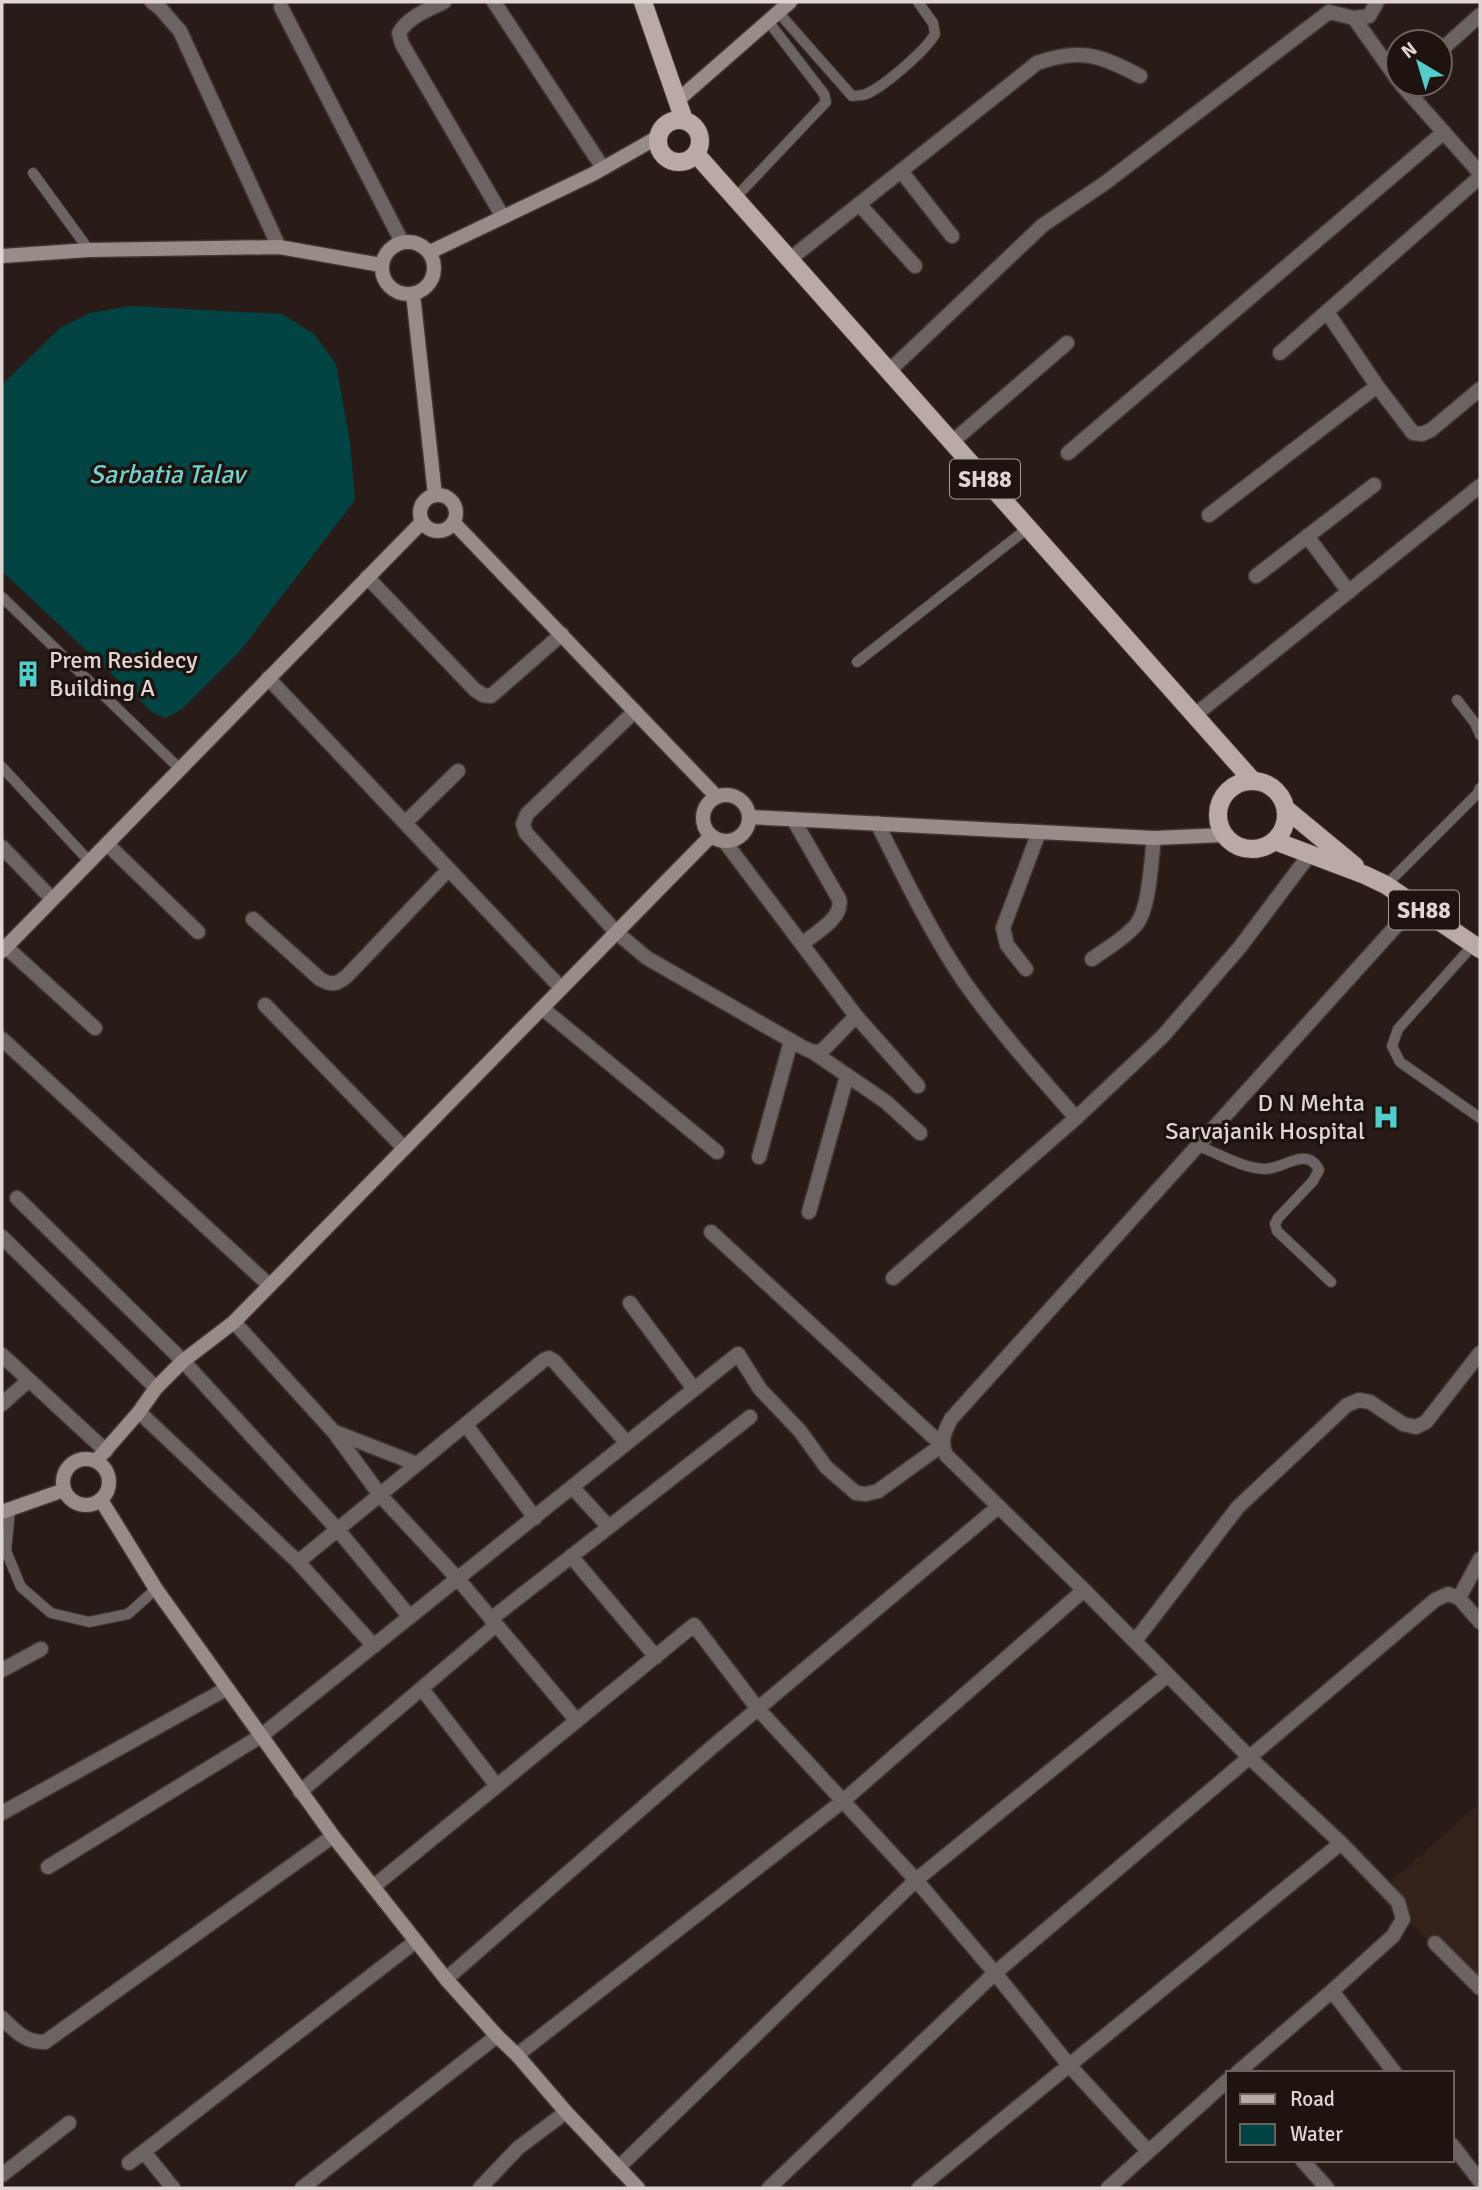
<svg xmlns="http://www.w3.org/2000/svg" width="1482" height="2190" viewBox="0 0 1482 2190" font-family="Signika,sans-serif">
  <style>
    .built { fill: #34211a }
    .water { fill: #024444 }
    .lines { fill: none; stroke-linecap: round; stroke-linejoin: round }
    .lane-casing { stroke: #423632; stroke-width: 12 }
    .street-casing { stroke: #423632; stroke-width: 17 }
    .secondary-casing { stroke: #423632; stroke-width: 17 }
    .primary-casing { stroke: #423632; stroke-width: 20 }
    .lane { stroke: #6c6462; stroke-width: 10 }
    .street { stroke: #6c6462; stroke-width: 14 }
    .secondary { stroke: #978c88; stroke-width: 14 }
    .primary { stroke: #b9aaa5; stroke-width: 18 }
    .labels { text-anchor: middle; dominant-baseline: central; stroke-width: 7; stroke-linejoin: round; paint-order: stroke }
    .shield { fill: #1f130f; stroke: #a59c98; stroke-width: 2 }
    .shield-label { font-size: 23px; font-weight: bold; fill: #dfd6d3 }
    .poi-label { font-size: 24px; fill: #dfd6d3; stroke: #1f130f; text-anchor: start }
    .water-label { font-size: 26px; font-style: italic; fill: #73d0cf; stroke: #1f130f }
  </style>
  <rect width="100%" height="100%" fill="#291c18"/>
  <!-- built -->
  <path class="built" d="M1480 1803V1992L1379 1892Z"/>
  <!-- water -->
  <path class="water" d="M130 306 282 314 314 334 336 364 350 442 355 500 240 651 182 709 166 718 153 713 2 571V385L60 328 90 313Z"/>
  <g class="lines">
    <!-- lane casing -->
    <g class="lane-casing">
      <path id="lane" d="M778 12 852 96C854 96 862 95 863 95 881 90 926 50 935 34L933 23 918 2
        M33 173 89 250
        M735 198 826 102 824 94 768 21
        M2 597 180 769
        M857 662 1028 528
        M1457 700 1475 723 1480 735
        M2 767 89 861
        M1386 885 1478 793 1480 788
        M1473 945 1398 1029 1392 1046 1400 1062 1480 1118
        M1199 1146C1219 1154 1244 1169 1266 1169 1285 1168 1307 1146 1319 1170L1313 1181 1278 1218 1275 1224 1277 1231 1331 1282
        M10 1510 6 1551 21 1587 51 1613 89 1622 128 1614 156 1589"/>
    </g>
    <!-- street casing -->
    <g class="street-casing">
      <path id="street" d="M152 2 160 8 180 31 279 247
        M444 2C427 10 408 17 399 33L402 44 503 217
        M494 2 603 168
        M281 7 402 242
        M1354 18 1398 80
        M1440 51 1480 15
        M1401 84 1480 173
        M901 171 952 236
        M859 204 915 266
        M790 259 1037 63C1080 47 1102 56 1140 76
        M1327 312 1377 386 1413 433 1422 434 1431 430 1480 389
        M1280 353 1480 177
        M889 371 1043 225 1105 183 1329 12 1354 18 1369 16 1377 2
        M952 442 1067 343
        M1068 453 1444 132
        M1209 515 1377 386
        M1307 536 1349 592
        M1256 576 1374 485
        M367 577 475 690 483 695 491 696 562 634
        M268 678 561 988
        M635 711 527 814 523 824 526 833 616 932 647 958 804 1048 813 1052 822 1051 856 1016
        M1195 715 1480 486
        M793 819 839 899C844 918 815 933 802 944
        M405 823 458 771
        M877 823C904 877 930 931 963 980 997 1029 1037 1073 1076 1118
        M725 842 856 1016 918 1086
        M107 844 198 932
        M2 847 52 899
        M253 919 320 979C332 986 337 984 347 976L449 869
        M6 947 95 1028
        M1092 959C1107 948 1124 939 1136 925 1150 908 1151 860 1154 838
        M1026 969 1007 945 1003 928 1039 832
        M265 1005 404 1148
        M542 1008 717 1152
        M2 1039 269 1285
        M813 1052 886 1102 920 1133
        M759 1157 791 1041
        M17 1198 183 1361 338 1530 410 1617
        M809 1212 847 1076
        M2 1237 156 1388
        M893 1278 1076 1118 1163 1036 1240 947 1310 854
        M630 1303 694 1389
        M234 1322 334 1432 380 1495 458 1579 577 1721
        M2 1355 106 1451
        M2 1404 29 1380
        M139 1412 298 1562 374 1646
        M466 1425 535 1518
        M335 1432 417 1464
        M572 1487 608 1526
        M571 1556 656 1657
        M298 1562 544 1360 549 1358 554 1361 627 1443
        M1459 1598 1480 1559
        M491 1619 750 1417
        M1135 1641 1238 1507 1347 1405 1359 1400 1370 1402 1403 1424 1416 1427 1426 1422 1480 1353
        M2 1670 41 1649
        M422 1689 497 1786
        M300 1792 496 1625
        M2 1813 226 1689
        M48 1867 261 1736 738 1354 760 1389 800 1431 826 1467 856 1493 866 1494 878 1491 942 1445 711 1232
        M373 1887 694 1625 758 1709 916 1880 995 1973 1068 2064 1148 2151
        M1435 1943 1480 1988
        M446 1979 711 1748 998 1507
        M1332 1991 1395 2073
        M2 2018C15 2031 26 2043 45 2042L333 1836
        M517 2055 843 1801 1084 1590
        M1237 2073 1332 1991 1393 1936 1403 1919 1398 1902 1341 1843 1249 1757 1084 1590 946 1455C940 1440 944 1433 951 1419L1416 904
        M1452 2145 1480 2181
        M144 2152 173 2188
        M1302 2160 1327 2188
        M129 2163 416 1941
        M618 2168 916 1880 1168 1675
        M2 2175 69 2123
        M302 2188 497 2036
        M480 2188 518 2148 566 2112
        M769 2188 995 1973 1435 1600 1448 1594 1459 1598 1480 1622
        M919 2188 1341 1843
        M1108 2188 1228 2080"/>
    </g>
    <!-- secondary casing -->
    <g class="secondary-casing">
      <path id="secondary" d="M678 100 790 2
        M382 268a26 26 0 1 1 52 0a26 26 0 1 1-52 0Z
        M430 252 593 174 658 137
        M2 256 89 250 279 247 381 265
        M413 294 435 495
        M420 513a18 18 0 1 1 36 0a18 18 0 1 1-36 0Z
        M454 523 717 797
        M703 818a23 23 0 1 1 46 0a23 23 0 1 1-46 0Z
        M750 817 1154 838 1224 835
        M2 951 422 522
        M63 1482a23 23 0 1 1 46 0a23 23 0 1 1-46 0Z
        M96 1461 139 1412 156 1388 183 1361 234 1322 711 836
        M101 1500 156 1589 333 1836 446 1979 497 2036 517 2055 566 2112 638 2188
        M2 1512 64 1490"/>
    </g>
    <!-- primary casing -->
    <g class="primary-casing">
      <path id="primary" d="M643 2 684 120
        M658 141a21 21 0 1 1 42 0a21 21 0 1 1-42 0Z
        M696 154 1253 781
        M1218 815a34 34 0 1 1 68 0a34 34 0 1 1-68 0Z
        M1286 809 1355 866
        M1275 841 1365 875 1386 885 1480 949"/>
    </g>
    <!-- lane -->
    <use href="#lane" class="lane"/>
    <!-- street -->
    <use href="#street" class="street"/>
    <!-- secondary -->
    <use href="#secondary" class="secondary"/>
    <!-- primary -->
    <use href="#primary" class="primary"/>
  </g>
  <!-- icons -->
  <defs>
    <g id="building-bare" transform="scale(2.1)"><path d="M-4-6H4V6H1V3H-1V6H-4ZM-2.5-4.3h1.7v1.8h-1.7ZM.8-4.3h1.7v1.8H.8ZM-2.5-1h1.7V.8h-1.7ZM.8-1h1.7V.8H.8Z" fill="#52cdcc" stroke="#1f130f" stroke-width="2.5" paint-order="stroke"/></g>
    <g id="hospital-bare" transform="scale(2.1)"><path d="M-5-5h3v3.5h4V-5h3V5h-3V1.5h-4V5h-3Z" fill="#52cdcc" stroke="#1f130f" stroke-width="2.5" paint-order="stroke"/></g>
  </defs>
  <g fill-rule="evenodd">
    <use href="#building-bare" x="28" y="674"/>
    <use href="#hospital-bare" x="1386" y="1117"/>
  </g>
  <g class="labels">
    <!-- shield labels -->
    <g class="shield">
      <rect x="950" y="459.5" width="70" height="39" rx="5"/>
      <rect x="1389" y="890.5" width="70" height="39" rx="5"/>
    </g>
    <g class="shield-label">
      <text x="985" y="479">SH88</text>
      <text x="1424" y="910">SH88</text>
    </g>
    <!-- poi labels -->
    <g class="poi-label">
      <text x="49" y="660">Prem Residecy<tspan x="49" dy="28">Building A</tspan></text>
      <text x="1365" y="1103" text-anchor="end">D N Mehta<tspan x="1365" dy="28">Sarvajanik Hospital</tspan></text>
    </g>
    <!-- water labels -->
    <g class="water-label">
      <text x="167" y="475">Sarbatia Talav</text>
    </g>
  </g>
  <!-- border -->
  <rect width="1482" height="2190" fill="none" stroke="#dfd6d3" stroke-width="7"/>
  <!-- legend -->
  <rect x="1226" y="2071" width="228" height="91" fill="#1f130f" stroke="#6c615d" stroke-width="2"/>
  <rect x="1240" y="2094" width="35" height="10" fill="#b9aaa5" stroke="#6c615d" stroke-width="2"/>
  <text x="1290" y="2106" font-size="21" fill="#dfd6d3">Road</text>
  <rect x="1240" y="2124" width="35" height="21" fill="#024444" stroke="#6c615d" stroke-width="2"/>
  <text x="1290" y="2141" font-size="21" fill="#dfd6d3">Water</text>
  <!-- north arrow -->
  <g transform="translate(1419 63) rotate(322)"><circle r="33" fill="#1f130f" stroke="#6c615d" stroke-width="2"/>
  <path d="M0-5L12 26L0 18L-12 26Z" fill="#52cdcc"/>
  <text y="-10" font-size="19" font-weight="bold" text-anchor="middle" fill="#dfd6d3">N</text>
  </g>
</svg>
